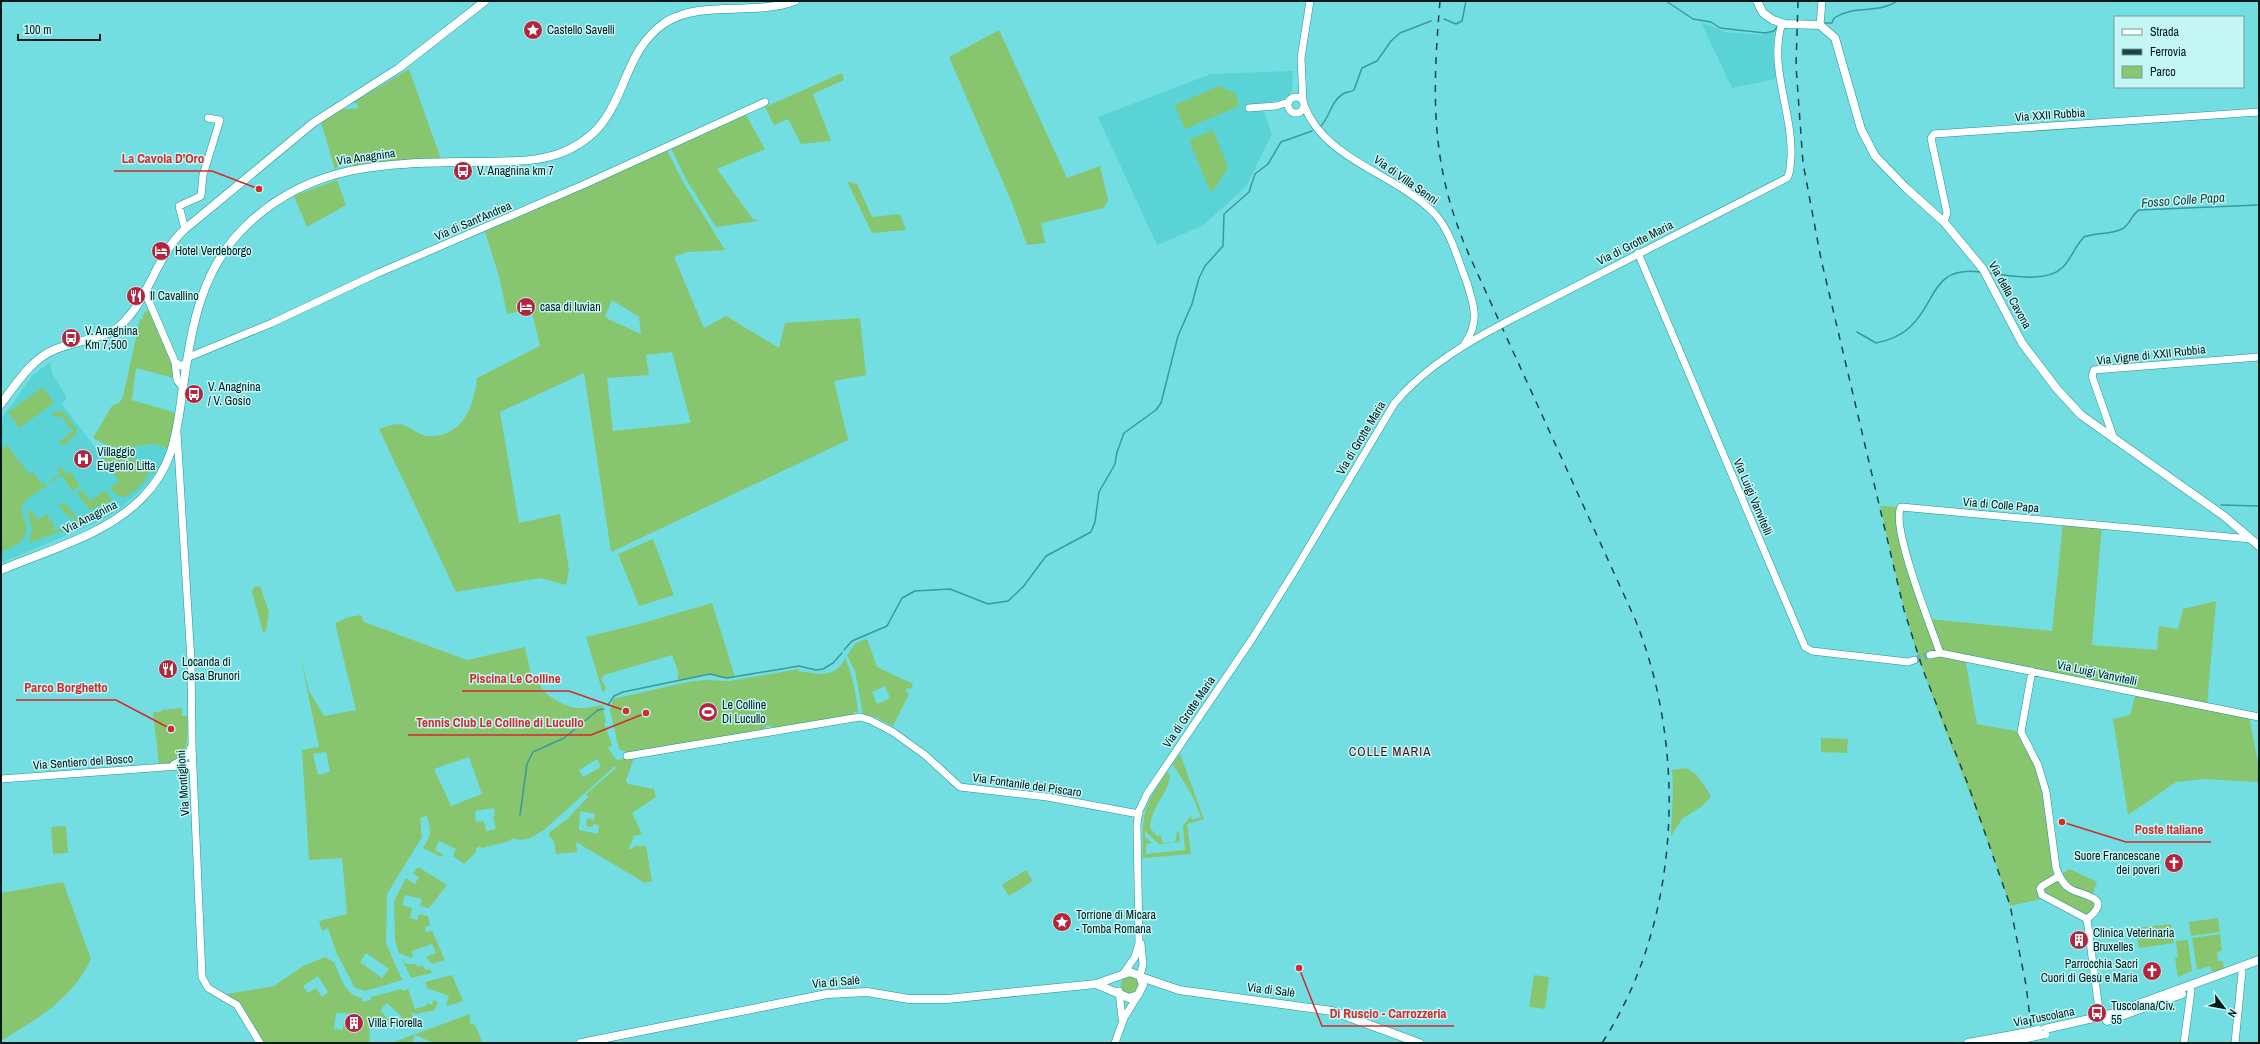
<svg xmlns="http://www.w3.org/2000/svg" width="2260" height="1044" viewBox="0 0 2260 1044" font-family="'Archivo Narrow',sans-serif">
  <style>
    .built { fill: #5ad3d6 }
    .green { fill: #87c56f; fill-rule: evenodd }
    .lines { fill: none; stroke-linecap: round; stroke-linejoin: round }
    .stream { stroke: #3a999c; stroke-width: 1.5 }
    .minor-tunnel { stroke: #5cb6b9; stroke-width: 7; stroke-dasharray: 7 3.5; stroke-linecap: butt }
    .minor-casing { stroke: #1a9598; stroke-width: 8 }
    .major-casing { stroke: #1a9598; stroke-width: 9 }
    .minor { stroke: #fff; stroke-width: 7 }
    .major { stroke: #fff; stroke-width: 8 }
    .rail { stroke: #1b4345; stroke-width: 1.5; stroke-dasharray: 7 7; stroke-linecap: butt }
    .minor-bridge-casing { stroke: #1a9598; stroke-width: 8; stroke-linecap: butt }
    .major-bridge-casing { stroke: #1a9598; stroke-width: 9; stroke-linecap: butt }
    .minor-bridge { stroke: #fff; stroke-width: 7 }
    .major-bridge { stroke: #fff; stroke-width: 8 }
    .labels { text-anchor: middle; dominant-baseline: central; stroke-width: 3; stroke-linejoin: round; paint-order: stroke }
    .poi-label { font-size: 12px; fill: #021819; stroke: #c5f6f6; text-anchor: start }
    .street-label { font-size: 12px; fill: #021819; stroke: #c5f6f6 }
    .water-label { font-size: 13px; font-style: italic; fill: #224040; stroke: #c5f6f6 }
    .neighbourhood-label { font-size: 13px; letter-spacing: 1px; fill: #510b17; stroke: #c5f6f6 }
    .leader { fill: none; stroke: #d62828; stroke-width: 1.5 }
    .callout-dot { fill: #d62828; stroke: #c5f6f6; stroke-width: 1.5 }
    .callout-label { font-size: 13px; text-anchor: middle; font-weight: bold; fill: #d62828; stroke: #c5f6f6; stroke-width: 3; stroke-linejoin: round; paint-order: stroke }
  </style>
  <rect width="100%" height="100%" fill="#73dee1"/>
  <!-- built -->
  <path class="built" d="M1701 22 1725 32 1762 35 1774 32 1773 52 1776 79 1732 88Z
    M1293 71 1292 90 1289 96 1280 100 1262 103 1263 109 1272 134 1246 187 1202 226 1157 245 1098 117 1211 74Z
    M50 362 52 373 67 398 62 404 98 451 105 452 152 444 170 449 163 463 145 486 119 510 102 520 1 563V419L33 375Z"/>
  <!-- green -->
  <path class="green" d="M999 30 1067 178 1100 166 1108 200 1104 208 1041 223 1045 243 1027 245 1012 203 949 57Z
    M409 69 441 159 374 162 353 166 348 162 340 164 335 170 321 122 339 110 358 108 357 103H352Z
    M842 73 844 80 813 94 831 141 801 144 788 119 774 125 765 107Z
    M1219 86 1236 94 1239 106 1185 129 1175 105Z
    M746 115 765 149 717 169 752 218 758 221 716 227 686 179 671 148Z
    M1213 130 1228 167 1214 190 1210 191 1189 140Z
    M667 150 683 182 725 250 687 252 674 257 704 328 726 316 779 348 785 323 860 318 866 375 834 381 848 440 611 552 584 373 500 412 519 523 560 514 569 570 566 585 540 578 456 592 379 429C385 427 392 424 398 424 408 424 418 436 429 436 463 437 474 406 477 378L540 346 531 309 507 314 499 276 485 232ZM612 300 639 317 641 334 608 319 605 316ZM672 352 691 423 613 431 607 378 649 375 646 355Z
    M337 180 346 205 307 227 294 196Z
    M847 181 857 184 872 217 900 214 906 230 872 233Z
    M149 311C160 332 172 353 173 378L136 368 132 400 176 413 170 449 152 444 120 449 117 447H110L93 438 112 406 119 403 123 397 140 319 142 320 144 312Z
    M43 387 54 403 19 428 8 412Z
    M57 411 64 412 77 430 75 436 62 446 59 442 73 431 60 415 57 417 51 414Z
    M7 445 29 474 33 472 42 484 44 482 47 486C40 491 24 498 22 508 21 512 23 516 25 520 31 540 17 545 1 552V449Z
    M115 454 139 460 149 467C151 479 135 491 126 497L118 496 110 488 119 481 102 457Z
    M61 467 66 474 73 471 71 472 80 486 73 491 61 475 50 483 49 481 60 474 57 470Z
    M82 490 90 501 105 490 112 500 90 510 77 493Z
    M64 502 78 519 80 518 77 526 29 543 32 529 28 514 30 509 38 520 46 514 55 526 53 528 55 531 59 529 64 530 67 524 75 520 72 516 69 517 59 506Z
    M1880 506 1901 507V538L1929 619 2052 631 2063 522 2102 525 2092 645 2157 650 2159 626 2178 629 2183 609 2216 601 2207 706 2249 715 2259 769V782L2204 779 2176 782 2128 815 2113 719 2130 715 2136 692 1965 658 1977 724 2021 732 2038 765 2059 875 2070 869 2097 882 2092 895 2097 904 2087 919 2046 898 2010 906C1985 826 1951 750 1923 670 1904 617 1893 561 1880 506Z
    M653 539 674 595 639 606 618 554Z
    M260 586 269 612 266 631 263 632 252 592 254 587Z
    M712 603 735 677 721 678 710 674 678 681 677 675 679 674 672 655 604 675 601 679 606 688 603 693 586 637 643 623Z
    M361 615 364 622 467 660 525 647 531 674 540 683C541 695 566 707 577 708 585 709 594 707 602 705L606 722 604 723 612 745 608 748 617 760 634 758 626 780 628 784 654 789 656 797 632 813 642 834 634 836 629 848 630 850 635 846H646L652 881 645 883 576 842 577 852 556 854 554 841 549 836V833L568 818 588 797 586 794 616 768 615 766 544 830 528 839 519 840 512 838 510 841 482 848 479 846 476 849V852L464 864 453 856 456 849 439 841 435 850 443 854 441 857 423 848C432 834 431 831 427 816L420 818 422 837 387 894 386 943 402 980 365 991 355 988 337 954 328 928 322 931 319 921 347 914 342 858 309 860 302 750 319 747 300 655 309 691 324 716 356 710 335 623 349 617ZM326 752 330 772 318 775 313 754ZM469 757 482 794 451 806 434 769ZM597 759 601 767 583 777 579 770ZM494 808 495 816 493 817 496 829 486 831 484 821 476 822 475 811ZM580 811 595 814 594 820 587 818 586 826 593 827V824L599 825 598 834 579 830ZM366 953 389 969 382 978 360 962Z
    M867 639 877 667 913 684 911 689 907 688 906 691 909 694 893 726 877 718 863 714 855 671 847 655 856 643ZM885 686 890 698 877 704 872 692Z
    M845 658C853 676 856 693 858 712H854V715L777 728 766 725 765 729 629 753 619 749 610 710 613 699 688 682 704 680 730 681 799 669V671C817 674 836 679 845 658Z
    M182 708V716H187C188 741 190 763 159 764L153 712H161V710Z
    M1821 738 1848 739 1847 753 1821 752Z
    M1180 754 1204 819 1187 824 1191 854 1143 858C1142 815 1142 808 1167 772L1170 775C1169 793 1151 806 1150 828L1157 836 1161 835 1162 843 1175 842 1177 832H1179L1180 842 1159 844 1145 831V837L1152 843 1146 844V854L1185 850 1183 826 1191 816 1192 820 1201 817 1192 795 1174 766 1172 765Z
    M1686 768 1696 774 1710 794V798L1702 806 1682 819 1671 836 1673 791 1672 770Z
    M66 826 68 853 53 854 51 827Z
    M418 867 447 885 429 908 420 906 422 899 405 895 402 905 412 908 410 918 417 920 419 914 428 916 430 925 425 927 426 932 432 931 445 960 432 964 426 957 436 953 432 944 412 951 413 957 411 958 399 953 395 940 394 901 406 878 415 884 419 877 413 874Z
    M1026 870 1033 881 1009 896 1002 885Z
    M63 882 91 959C71 1001 39 1017 1 1041V893Z
    M2218 918 2220 932 2191 936 2189 922Z
    M2171 924 2174 943 2139 948 2136 928Z
    M2220 934 2222 951 2217 952 2218 961H2223L2224 969 2213 973 2210 966 2197 970 2192 938Z
    M2188 940 2192 971 2178 977 2175 958 2178 957 2176 941Z
    M325 957 334 962C340 975 345 996 362 998V1002L371 1000V997L401 989 403 991 408 989 415 1009 426 1006 427 1003 432 1005 433 1000 438 1002 435 1010 416 1014 411 1012 413 1017 398 1023 397 1022 402 1017 387 1003 380 1010 389 1020 384 1026 369 1024 370 1043H262C254 1023 244 1007 227 994L274 986 303 966ZM318 976 328 992 322 997 316 988 308 993 303 986ZM336 1013 359 1014 358 1026H349V1021L344 1020 343 1030 334 1029Z
    M401 957 406 964H416L417 967 423 965 425 970 430 969 432 973 411 978Z
    M452 975 463 1001 448 1006 446 1005 449 996 427 988 425 982Z
    M1534 975 1549 977 1545 1009 1529 1007Z
    M1121 985a9 9 0 1 1 18 0a9 9 0 1 1-18 0Z
    M470 1014V1023L475 1025 483 1043H434L415 1035 412 1043H391Z"/>
  <g class="lines">
    <!-- stream -->
    <path class="stream" d="M1666 1 1693 19 1711 22 1720 28 1765 33 1774 31 1777 27
      M1444 19 1456 24 1462 21 1466 1
      M1825 23H1832L1834 18C1855 4 1877 15 1897 1
      M1320 127C1330 117 1331 101 1343 94 1346 91 1350 93 1354 90L1362 68 1377 61 1391 41 1400 33 1431 21
      M1988 273C2009 275 2046 284 2063 267 2071 259 2075 246 2084 237 2096 232 2110 235 2122 229 2130 225 2131 215 2139 210L2259 205
      M1857 332 1876 343C1888 341 1902 335 1911 326 1937 302 1931 266 1980 272
      M2221 505 2259 506
      M844 650 852 641 887 626 902 598 915 591 950 589 988 604 1008 601 1023 587 1046 556 1091 532 1095 522 1099 492 1115 464 1117 452 1124 433 1156 410 1161 403 1178 336 1192 304 1199 278 1205 266 1223 246 1224 214 1249 192 1255 174 1268 164 1281 142 1312 131
      M608 705 614 696 623 692 710 674 727 678 799 666 816 670 823 669 833 663 842 653
      M520 815 527 764 533 752 564 738 598 710 604 709"/>
    <!-- minor-tunnel -->
    <path class="minor-tunnel" d="M1914 660 1930 655"/>
    <!-- minor casing -->
    <g class="minor-casing">
      <path id="minor" d="M1820 25 1822 1
        M1288 105a8 8 0 1 1 16 0a8 8 0 1 1-16 0Z
        M1303 101 1301 58 1310 1
        M1304 105C1325 161 1396 173 1435 214 1451 232 1458 260 1467 283 1474 305 1480 322 1465 343
        M1249 108 1276 106 1289 102
        M1944 222 1947 213 1931 138 1934 134 2259 112
        M185 229 179 206 201 196 203 175 220 120 208 118
        M1638 253 1805 647 1812 651 1908 662 1914 660
        M145 292 175 362 177 380 183 388
        M1506 322 1787 178C1791 172 1790 164 1791 157 1793 112 1768 66 1782 23
        M175 362 181 366 185 364 189 357 272 323 376 274 585 184 765 102
        M177 432 191 661 192 745 202 977 208 988 237 1005 260 1043
        M2114 439 2092 376 2094 370 2259 357
        M1940 653C1932 629 1890 526 1901 507L2251 539
        M1930 655 1940 653 2259 717
        M2032 671 2021 732 2038 765 2046 792 2056 868C2059 876 2062 883 2069 888 2080 896 2116 896 2087 919
        M627 756 860 717 870 720 893 732 925 755 960 787 1047 797 1139 814
        M174 764C183 761 189 756 191 747
        M1 779 193 765
        M2059 876 2042 886 2040 889 2042 895 2087 919
        M2087 919 2100 1017
        M1123 974 1135 957 1139 943 1137 824 1139 811 1147 794 1252 639 1297 567 1394 404C1420 372 1459 347 1495 328
        M1140 976 1143 964 1141 944
        M1119 991 1122 1018
        M1115 1043 1124 1018 1138 995
        M2184 1043 2191 991
        M2235 1043 2242 972"/>
    </g>
    <!-- major casing -->
    <g class="major-casing">
      <path id="major" d="M1757 1 1763 13 1773 20 1785 24 1820 25 1835 38 1861 129 1875 156 1905 187 1944 222 1983 269 2022 343 2057 389 2081 415 2224 516 2259 546
        M1 404C17 383 31 359 56 349 75 341 107 338 121 325 150 298 156 255 185 229L313 123 399 68 485 1
        M1 570C48 550 106 535 142 498 175 465 177 430 183 387 192 325 201 267 249 223 315 161 393 163 476 162 503 161 532 163 558 154 633 127 612 58 666 22 702 0 752 16 795 1
        M1141 977 1179 990 1332 1011 1419 1043
        M2107 1021 2182 994
        M2045 1029 2111 1014 2259 960
        M581 1043 827 994 867 992 909 999H947L1096 984 1130 972 1140 976 1143 985 1138 995 1129 998 1096 984
        M1968 1043 2023 1033
        M2002 1043 2023 1039"/>
    </g>
    <!-- minor -->
    <use href="#minor" class="minor"/>
    <!-- major -->
    <use href="#major" class="major"/>
    <!-- rail -->
    <path class="rail" d="M1440 1C1432 96 1430 167 1470 257L1635 619C1688 750 1681 923 1602 1043
      M1798 1 1796 66 1803 163 1821 259 1904 610 1923 670 1969 787 2010 905 2026 985 2033 1043"/>
    <!-- minor-bridge casing -->
    <g class="minor-bridge-casing">
      <path id="minor-bridge" d="M1495 328 1506 322"/>
    </g>
    <!-- major-bridge casing -->
    <g class="major-bridge-casing">
      <path id="major-bridge" d="M2023 1033 2038 1030
        M2023 1039 2045 1034"/>
    </g>
    <!-- minor-bridge -->
    <use href="#minor-bridge" class="minor-bridge"/>
    <!-- major-bridge -->
    <use href="#major-bridge" class="major-bridge"/>
  </g>
  <!-- icons -->
  <defs>
    <g id="sight-disc" transform="scale(1)"><circle r="9.5" fill="#b5233d" stroke="#c5f6f6"/><path d="M0-6L1.8-2.2L6-1.7L2.9 1.2L3.7 5.4L0 3.3L-3.7 5.4L-2.9 1.2L-6-1.7L-1.8-2.2Z" fill="#fff"/></g>
    <g id="bus-disc" transform="scale(1)"><circle r="9.5" fill="#b5233d" stroke="#c5f6f6"/><path d="M-5-6H5V4H4V6H2V4H-2V6H-4V4H-5ZM-3.5-4V0h7V-4ZM-3.5 1.2v1.5H-2V1.2ZM2 1.2v1.5H3.5V1.2Z" fill="#fff"/></g>
    <g id="hotel-disc" transform="scale(1)"><circle r="9.5" fill="#b5233d" stroke="#c5f6f6"/><path d="M-6-4.5h1.5V1H6V5H4.5V3h-9V5H-6ZM-4 0a1.8 1.8 0 1 1 3.6 0ZM.5 0V-2.5h3Q6-2.5 6 0Z" fill="#fff"/></g>
    <g id="restaurant-disc" transform="scale(1)"><circle r="9.5" fill="#b5233d" stroke="#c5f6f6"/><path d="M-5-6h1v4h1v-4h1v4h1v-4h1v5L-1.5 .5V6h-2V.5L-5-1ZM5-6V6H3V1.5H1.5Q1.5-4 5-6Z" fill="#fff"/></g>
    <g id="hospital-disc" transform="scale(1)"><circle r="9.5" fill="#b5233d" stroke="#c5f6f6"/><path d="M-5-5h3v3.5h4V-5h3V5h-3V1.5h-4V5h-3Z" fill="#fff"/></g>
    <g id="stadium-disc" transform="scale(1)"><circle r="9.5" fill="#b5233d" stroke="#c5f6f6"/><path d="M0-5a6.5 5 0 1 0 0 10a6.5 5 0 1 0 0-10ZM-3.5-1.8h7v3.6h-7Z" fill="#fff"/></g>
    <g id="church-disc" transform="scale(1)"><circle r="9.5" fill="#b5233d" stroke="#c5f6f6"/><path d="M-1.2-6h2.4v3.5h3.3v2.4h-3.3V6h-2.4V-.1h-3.3v-2.4h3.3Z" fill="#fff"/></g>
    <g id="building-disc" transform="scale(1)"><circle r="9.5" fill="#b5233d" stroke="#c5f6f6"/><path d="M-4-6H4V6H1V3H-1V6H-4ZM-2.5-4.3h1.7v1.8h-1.7ZM.8-4.3h1.7v1.8H.8ZM-2.5-1h1.7V.8h-1.7ZM.8-1h1.7V.8H.8Z" fill="#fff"/></g>
  </defs>
  <g fill-rule="evenodd">
    <use href="#sight-disc" x="533" y="30"/>
    <use href="#bus-disc" x="463" y="171"/>
    <use href="#hotel-disc" x="161" y="251"/>
    <use href="#restaurant-disc" x="136" y="296"/>
    <use href="#hotel-disc" x="526" y="307"/>
    <use href="#bus-disc" x="71" y="338"/>
    <use href="#bus-disc" x="194" y="394"/>
    <use href="#hospital-disc" x="83" y="459"/>
    <use href="#restaurant-disc" x="168" y="669"/>
    <use href="#stadium-disc" x="708" y="712"/>
    <use href="#church-disc" x="2174" y="863"/>
    <use href="#sight-disc" x="1062" y="922"/>
    <use href="#building-disc" x="2079" y="940"/>
    <use href="#church-disc" x="2152" y="971"/>
    <use href="#bus-disc" x="2097" y="1013"/>
    <use href="#building-disc" x="354" y="1023"/>
  </g>
  <g class="labels">
    <!-- poi labels -->
    <g class="poi-label">
      <text x="547" y="30">Castello Savelli</text>
      <text x="477" y="171">V. Anagnina km 7</text>
      <text x="175" y="251">Hotel Verdeborgo</text>
      <text x="150" y="296">Il Cavallino</text>
      <text x="540" y="307">casa di luvian</text>
      <text x="85" y="331">V. Anagnina<tspan x="85" dy="14">Km 7,500</tspan></text>
      <text x="208" y="387">V. Anagnina<tspan x="208" dy="14">/ V. Gosio</tspan></text>
      <text x="97" y="452">Villaggio<tspan x="97" dy="14">Eugenio Litta</tspan></text>
      <text x="182" y="662">Locanda di<tspan x="182" dy="14">Casa Brunori</tspan></text>
      <text x="722" y="705">Le Colline<tspan x="722" dy="14">Di Lucullo</tspan></text>
      <text x="2160" y="856" text-anchor="end">Suore Francescane<tspan x="2160" dy="14">dei poveri</tspan></text>
      <text x="1076" y="915">Torrione di Micara<tspan x="1076" dy="14">- Tomba Romana</tspan></text>
      <text x="2093" y="933">Clinica Veterinaria<tspan x="2093" dy="14">Bruxelles</tspan></text>
      <text x="2138" y="964" text-anchor="end">Parrocchia Sacri<tspan x="2138" dy="14">Cuori di Gesù e Maria</tspan></text>
      <text x="2111" y="1006">Tuscolana/Civ.<tspan x="2111" dy="14">55</tspan></text>
      <text x="368" y="1023">Villa Fiorella</text>
    </g>
    <!-- street labels -->
    <g class="street-label">
      <text transform="translate(2050 115) rotate(-4)">Via XXII Rubbia</text>
      <text transform="translate(366 157) rotate(-8)">Via Anagnina</text>
      <text transform="translate(1406 180) rotate(35)">Via di Villa Senni</text>
      <text transform="translate(473 221) rotate(-23)">Via di Sant'Andrea</text>
      <text transform="translate(1635 243) rotate(-27)">Via di Grotte Maria</text>
      <text transform="translate(2010 295) rotate(61)">Via della Cavona</text>
      <text transform="translate(2151 355) rotate(-6)">Via Vigne di XXII Rubbia</text>
      <text transform="translate(1361 438) rotate(-59)">Via di Grotte Maria</text>
      <text transform="translate(1753 497) rotate(67)">Via Luigi Vanvitelli</text>
      <text transform="translate(2001 505) rotate(5)">Via di Colle Papa</text>
      <text transform="translate(90 517) rotate(-27)">Via Anagnina</text>
      <text transform="translate(2097 673) rotate(12)">Via Luigi Vanvitelli</text>
      <text transform="translate(1189 712) rotate(-56)">Via di Grotte Maria</text>
      <text transform="translate(83 762) rotate(-4)">Via Sentiero del Bosco</text>
      <text transform="translate(183 783) rotate(-94)">Via Montiglioni</text>
      <text transform="translate(1027 785) rotate(8)">Via Fontanile del Piscaro</text>
      <text transform="translate(836 982) rotate(-5)">Via di Salè</text>
      <text transform="translate(1271 990) rotate(7)">Via di Salè</text>
      <text transform="translate(2044 1017) rotate(-11)">Via Tuscolana</text>
    </g>
    <!-- water labels -->
    <g class="water-label">
      <text transform="translate(2183 200) rotate(-4)">Fosso Colle Papa</text>
    </g>
    <!-- neighbourhood labels -->
    <g class="neighbourhood-label">
      <text x="1390" y="751">COLLE MARIA</text>
    </g>
  </g>
  <!-- callouts -->
  <path class="leader" d="M259 189L212 171H114M626 711L569 691H462M171 729L116 700H16M646 713L591 735H408M2062 822L2126 842H2211M1299 968L1322 1026H1454"/>
  <g class="callout-dot">
    <circle cx="259" cy="189" r="4"/>
    <circle cx="626" cy="711" r="4"/>
    <circle cx="171" cy="729" r="4"/>
    <circle cx="646" cy="713" r="4"/>
    <circle cx="2062" cy="822" r="4"/>
    <circle cx="1299" cy="968" r="4"/>
  </g>
  <g class="callout-label">
    <text x="163" y="163">La Cavola D'Oro</text>
    <text x="515" y="683">Piscina Le Colline</text>
    <text x="66" y="692">Parco Borghetto</text>
    <text x="500" y="727">Tennis Club Le Colline di Lucullo</text>
    <text x="2169" y="834">Poste Italiane</text>
    <text x="1388" y="1018">Di Ruscio - Carrozzeria</text>
  </g>
  <!-- border -->
  <rect width="2260" height="1044" fill="none" stroke="#021819" stroke-width="4"/>
  <!-- legend -->
  <rect x="2114" y="16" width="130" height="72" fill="#c5f6f6" stroke="#779d9e"/>
  <rect x="2122" y="29" width="20" height="6" fill="#ffffff" stroke="#779d9e"/>
  <text x="2150" y="36" font-size="12" fill="#021819">Strada</text>
  <rect x="2122" y="49" width="20" height="6" fill="#1b4345" stroke="#779d9e"/>
  <text x="2150" y="56" font-size="12" fill="#021819">Ferrovia</text>
  <rect x="2122" y="66" width="20" height="12" fill="#87c56f" stroke="#779d9e"/>
  <text x="2150" y="76" font-size="12" fill="#021819">Parco</text>
  <!-- north arrow -->
  <g transform="translate(2224 1008) rotate(122)" stroke="#c5f6f6" stroke-width="3" paint-order="stroke">
  <path d="M0-3L7 15L0 10L-7 15Z" fill="#021819"/>
  <text y="-6" font-size="11" font-weight="bold" text-anchor="middle" fill="#021819">N</text>
  </g>
  <!-- scale -->
  <path d="M18 34v6h82v-6" fill="none" stroke="#021819" stroke-width="2"/>
  <text x="24" y="34" font-size="12" fill="#021819" stroke="#c5f6f6" stroke-width="3" paint-order="stroke">100 m</text>
</svg>
